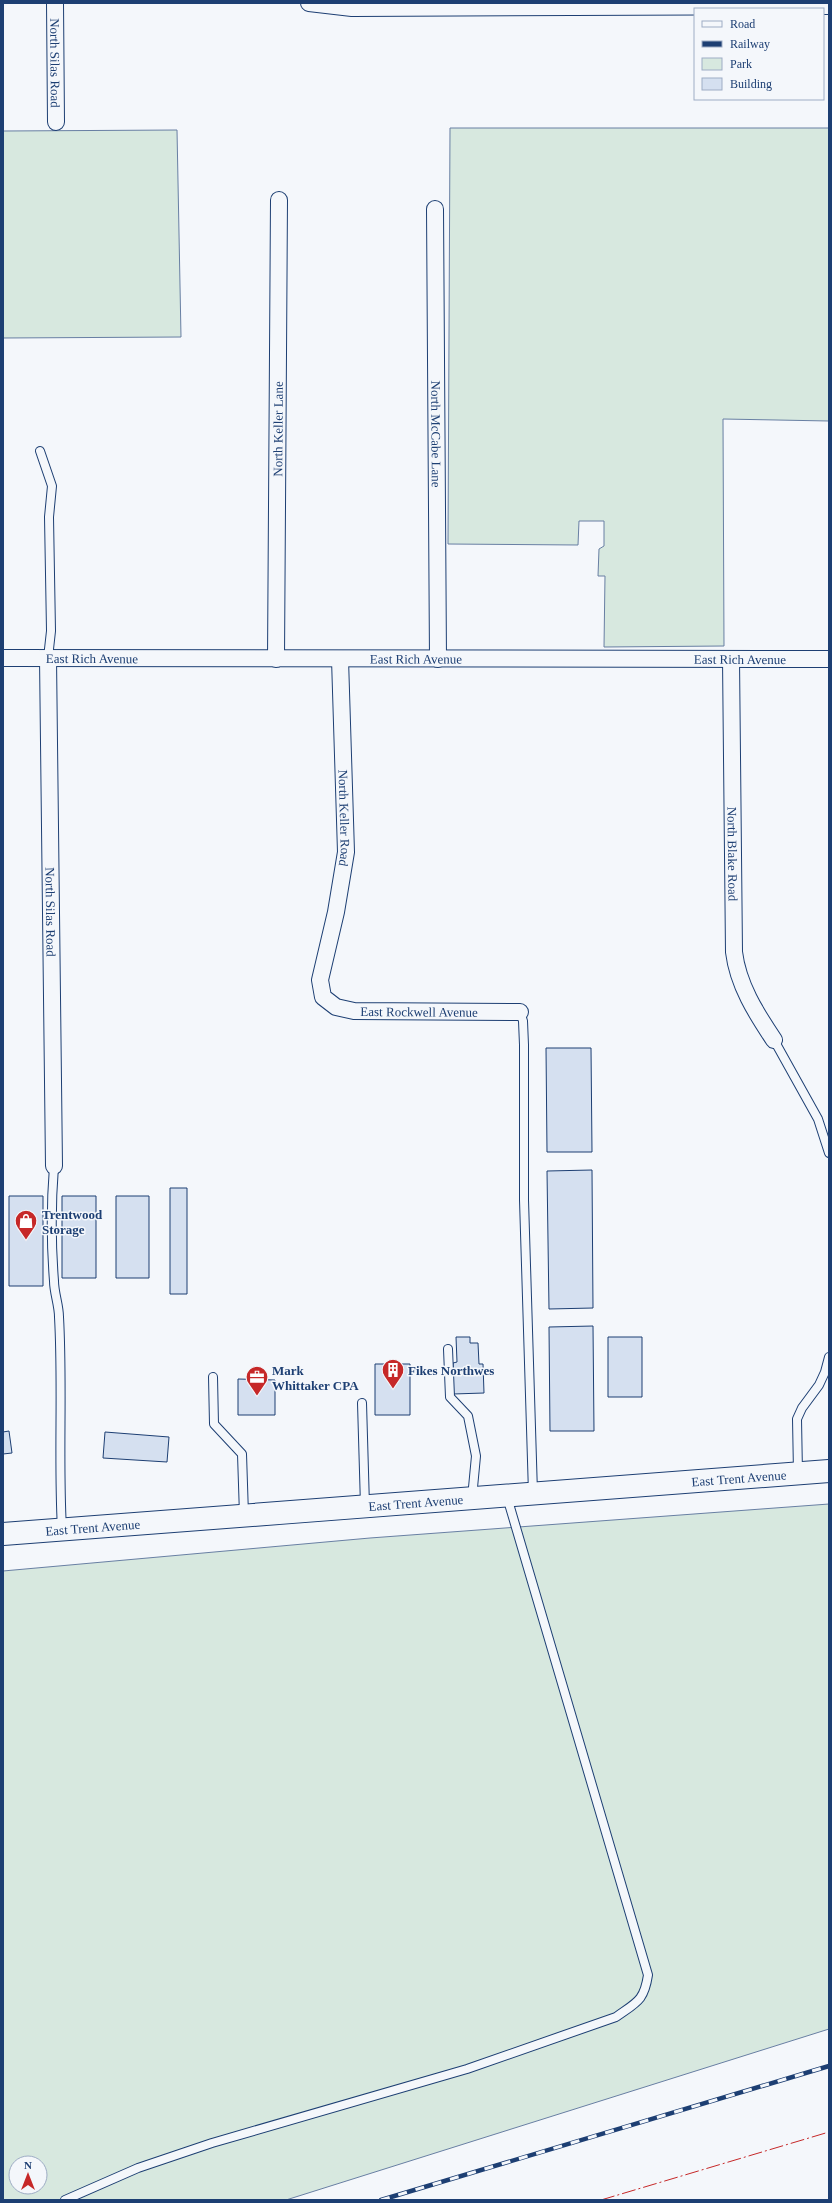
<svg xmlns="http://www.w3.org/2000/svg" width="832" height="2203" viewBox="0 0 832 2203" font-family="'Times New Roman',serif">
  <style>
    .green { fill: #d7e8df; stroke: #687fa3; fill-rule: evenodd }
    .building { fill: #d5e0f0; stroke: #1d3f73 }
    .lines { fill: none; stroke-linecap: round; stroke-linejoin: round }
    .lane-casing { stroke: #1d3f73; stroke-width: 10 }
    .street-casing { stroke: #1d3f73; stroke-width: 18 }
    .primary-casing { stroke: #1d3f73; stroke-width: 24 }
    .lane { stroke: #f4f7fb; stroke-width: 8 }
    .street { stroke: #f4f7fb; stroke-width: 16 }
    .primary { stroke: #f4f7fb; stroke-width: 22 }
    .rail-casing { stroke: #1d3f73; stroke-width: 4.5 }
    .rail { stroke: #f4f7fb; stroke-width: 3; stroke-dasharray: 9; stroke-linecap: butt }
    .power { stroke: #c62828; stroke-width: 1; stroke-dasharray: 14 3 2 3; stroke-linecap: butt }
    .labels { text-anchor: middle; dominant-baseline: central; stroke-width: 3; stroke-linejoin: round; paint-order: stroke }
    .street-label { font-size: 13px; fill: #1d3f73; stroke: #f4f7fb }
    .poi-label { font-size: 13px; font-weight: bold; fill: #1d3f73; stroke: #f4f7fb; text-anchor: start }
  </style>
  <rect width="100%" height="100%" fill="#f4f7fb"/>
  <!-- green -->
  <path class="green" d="M450 128H829V421L723 419 724 646 604 647 605 576H598L599 549 604 546V521H579L578 545 448 544Z
    M177 130 181 337 3 338V131Z
    M829 1504V2029L286 2200H3V1571L370 1538ZM16 2163H40V2187H16Z"/>
  <!-- building -->
  <path class="building" d="M546 1048H591L592 1152H547Z
    M592 1170 593 1308 549 1309 547 1171Z
    M170 1188H187V1294H170Z
    M9 1196H43V1286H9Z
    M62 1196H96V1278H62Z
    M116 1196H149V1278H116Z
    M593 1326 594 1431H550L549 1327Z
    M456 1337H470V1343H478L479 1364H483L484 1393 453 1394V1363L457 1362Z
    M608 1337H642V1397H608Z
    M375 1364H410V1415H375Z
    M238 1379 275 1380V1415H238Z
    M9 1431 12 1453 3 1454V1432Z
    M105 1432 169 1437 167 1462 103 1458Z"/>
  <g class="lines">
    <!-- lane casing -->
    <g class="lane-casing">
      <path id="lane" d="M40 451 52 486 49 517 51 631 48 658
        M520 1012 523 1021 524 1045V1200L533 1493
        M774 1040 818 1119 829 1153
        M54 1166C51 1204 51 1243 54 1281 54 1293 59 1305 59 1317 63 1388 58 1459 62 1529
        M448 1349 450 1397 468 1416 476 1456 472 1498
        M213 1377 214 1424 242 1454 244 1515
        M362 1403 365 1506
        M798 1473 797 1419 802 1408 819 1385 825 1372 829 1357
        M65 2200 138 2168 212 2143 467 2069 616 2017C637 2002 644 2001 648 1975L507 1497"/>
    </g>
    <!-- street casing -->
    <g class="street-casing">
      <g id="street">
        <path id="s1" d="M55 3 56 122"/>
        <path d="M309 3 352 8 829 6"/>
        <path id="s2" d="M435 209 438 659"/>
        <path id="s3" d="M3 658 829 659"/>
        <path id="s4" d="M48 658 54 1166"/>
        <path id="s5" d="M276 659 279 200"/>
        <path id="s6" d="M340 659 346 852 336 912 320 980 323 997 336 1007 354 1011 520 1012"/>
        <path id="s7" d="M731 659 734 952C738 985 756 1013 774 1040"/>
      </g>
    </g>
    <!-- primary casing -->
    <g class="primary-casing">
      <g id="primary">
        <path id="s8" d="M3 1534 829 1471"/>
      </g>
    </g>
    <!-- lane -->
    <use href="#lane" class="lane"/>
    <!-- street -->
    <use href="#street" class="street"/>
    <!-- primary -->
    <use href="#primary" class="primary"/>
    <!-- rail casing -->
    <g class="rail-casing">
      <path id="rail" d="M381 2200 829 2066"/>
    </g>
    <!-- rail -->
    <use href="#rail" class="rail"/>
    <!-- power -->
    <path class="power" d="M601 2200 829 2132"/>
  </g>
  <!-- icons -->
  <defs>
    <g id="shop-pin" transform="scale(1.15)"><path d="M0 17L-7.5 6A9.5 9.5 0 1 1 7.5 6Z" fill="#c62828" stroke="#f4f7fb"/><path d="M-5-2.5h2.3a2.7 3.5 0 0 1 5.4 0H5L5.5 6h-11ZM-1.5-2.5h3a1.5 2.3 0 0 0-3 0Z" fill="#fff"/></g>
    <g id="building-pin" transform="scale(1.15)"><path d="M0 17L-7.5 6A9.5 9.5 0 1 1 7.5 6Z" fill="#c62828" stroke="#f4f7fb"/><path d="M-4-6H4V6H1V3H-1V6H-4ZM-2.5-4.3h1.7v1.8h-1.7ZM.8-4.3h1.7v1.8H.8ZM-2.5-1h1.7V.8h-1.7ZM.8-1h1.7V.8H.8Z" fill="#fff"/></g>
    <g id="office-pin" transform="scale(1.15)"><path d="M0 17L-7.5 6A9.5 9.5 0 1 1 7.5 6Z" fill="#c62828" stroke="#f4f7fb"/><path d="M-6-3h4V-5.5h4V-3h4V5H-6ZM-1-4.5V-3h2v-1.5ZM-6 0V1H6V0Z" fill="#fff"/></g>
  </defs>
  <g fill-rule="evenodd">
    <use href="#shop-pin" x="26" y="1221"/>
    <use href="#building-pin" x="393" y="1370"/>
    <use href="#office-pin" x="257" y="1377"/>
  </g>
  <g class="labels">
    <!-- street labels -->
    <g class="street-label">
      <text stroke="none"><textPath href="#s1" startOffset="60">North Silas Road</textPath></text>
      <text stroke="none"><textPath href="#s5" startOffset="230">North Keller Lane</textPath></text>
      <text stroke="none"><textPath href="#s2" startOffset="225">North McCabe Lane</textPath></text>
      <text stroke="none"><textPath href="#s3" startOffset="89">East Rich Avenue</textPath></text>
      <text stroke="none"><textPath href="#s3" startOffset="413">East Rich Avenue</textPath></text>
      <text stroke="none"><textPath href="#s3" startOffset="737">East Rich Avenue</textPath></text>
      <text stroke="none"><textPath href="#s6" startOffset="159">North Keller Road</textPath></text>
      <text stroke="none"><textPath href="#s7" startOffset="195">North Blake Road</textPath></text>
      <text stroke="none"><textPath href="#s4" startOffset="254">North Silas Road</textPath></text>
      <text stroke="none"><textPath href="#s6" startOffset="441">East Rockwell Avenue</textPath></text>
      <text stroke="none"><textPath href="#s8" startOffset="738">East Trent Avenue</textPath></text>
      <text stroke="none"><textPath href="#s8" startOffset="414">East Trent Avenue</textPath></text>
      <text stroke="none"><textPath href="#s8" startOffset="90">East Trent Avenue</textPath></text>
    </g>
    <!-- poi labels -->
    <g class="poi-label">
      <text x="42" y="1214">Trentwood<tspan x="42" dy="15">Storage</tspan></text>
      <text x="272" y="1370">Mark<tspan x="272" dy="15">Whittaker CPA</tspan></text>
      <text x="408" y="1370">Fikes Northwes</text>
    </g>
  </g>
  <!-- border -->
  <rect width="832" height="2203" fill="none" stroke="#1d3f73" stroke-width="8"/>
  <!-- legend -->
  <rect x="694" y="8" width="130" height="92" fill="#f4f7fb" stroke="#9eadc5"/>
  <rect x="702" y="21" width="20" height="6" fill="#f4f7fb" stroke="#9eadc5"/>
  <text x="730" y="28" font-size="12" fill="#1d3f73">Road</text>
  <rect x="702" y="41" width="20" height="6" fill="#1d3f73" stroke="#9eadc5"/>
  <text x="730" y="48" font-size="12" fill="#1d3f73">Railway</text>
  <rect x="702" y="58" width="20" height="12" fill="#d7e8df" stroke="#9eadc5"/>
  <text x="730" y="68" font-size="12" fill="#1d3f73">Park</text>
  <rect x="702" y="78" width="20" height="12" fill="#d5e0f0" stroke="#9eadc5"/>
  <text x="730" y="88" font-size="12" fill="#1d3f73">Building</text>
  <!-- north arrow -->
  <g transform="translate(28 2175)"><circle r="19" fill="#f4f7fb" stroke="#9eadc5"/>
  <path d="M0-3L7 15L0 10L-7 15Z" fill="#c62828"/>
  <text y="-6" font-size="11" font-weight="bold" text-anchor="middle" fill="#1d3f73">N</text>
  </g>
</svg>
